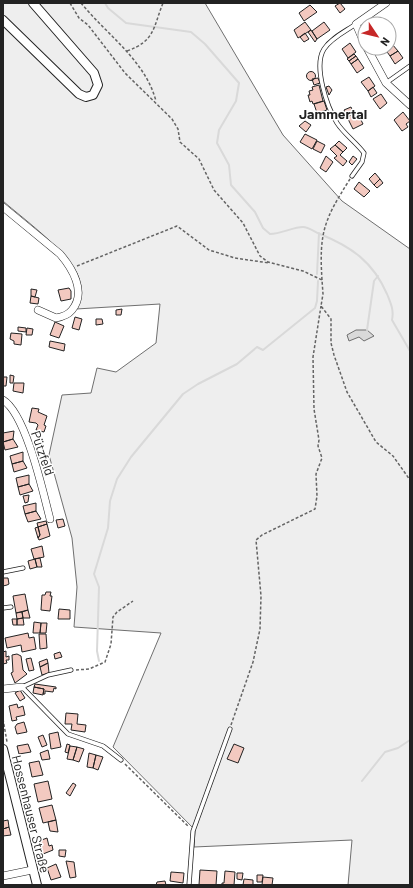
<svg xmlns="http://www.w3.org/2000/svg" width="413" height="888" viewBox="0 0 413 888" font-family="Barlow,sans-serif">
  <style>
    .green { fill: #eee; stroke: #6f6f6f }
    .water { fill: #d9d9d9; stroke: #6f6f6f }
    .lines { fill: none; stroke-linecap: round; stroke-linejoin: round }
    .stream { stroke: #d9d9d9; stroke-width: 2 }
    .building { fill: #f3c9c0; stroke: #222 }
    .service-casing { stroke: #222; stroke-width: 5 }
    .minor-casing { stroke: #222; stroke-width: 8 }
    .tertiary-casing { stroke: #222; stroke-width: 10 }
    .path { stroke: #646464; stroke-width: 1.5; stroke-dasharray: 3 2; stroke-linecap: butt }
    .service { stroke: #fff; stroke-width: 3.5 }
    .minor { stroke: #fff; stroke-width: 7 }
    .tertiary { stroke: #fff; stroke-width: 8 }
    .labels { text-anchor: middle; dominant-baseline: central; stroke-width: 3; stroke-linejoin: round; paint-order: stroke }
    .street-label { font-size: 13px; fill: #222; stroke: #fff }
    .neighbourhood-label { font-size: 14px; font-weight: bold; fill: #222; stroke: #fff }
  </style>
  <rect width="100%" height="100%" fill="#fff"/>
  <!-- green -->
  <path class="green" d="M3 3H205L283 135 342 201 410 249V885H348L352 840 194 847 195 830 113 747 161 633 74 627 77 587 72 538 49 455 62 395 91 393 97 368 116 372 156 343 160 304 76 309C77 301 80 292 80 284 79 259 22 218 3 201Z"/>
  <!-- water -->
  <path class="water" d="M356 330H367L374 336 364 341 359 337 349 341 347 335Z"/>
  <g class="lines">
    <!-- stream -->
    <path class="stream" d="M105 3 108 8 126 23 191 32 205 44 239 83 236 101 219 130 217 143 229 165 231 185 255 212 263 228 270 234C281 234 293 227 303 227 308 227 315 232 320 234 352 247 373 262 387 294 391 304 394 310 392 320L410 351
      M317 274 319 233
      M367 330 374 281 378 276
      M99 661 97 651 99 587 94 574 108 528 110 501 117 479 131 457 183 394 198 384 237 364 257 347 263 350 315 308 317 301 318 281
      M362 781 385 752 398 748 410 740"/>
  </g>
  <!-- building -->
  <path class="building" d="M340 3 345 9 340 13 335 6Z
    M310 5 317 12 304 21 299 13Z
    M305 22 311 30 298 38 294 30Z
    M324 22 330 30 317 39 312 31Z
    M311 30 317 39 315 42 308 32Z
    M305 33 309 39 304 42 300 37Z
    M350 43 356 52 348 58 342 49Z
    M392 44 398 51 390 56 385 49 389 48Z
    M398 51 403 58 395 64 390 56Z
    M354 54 356 56 349 61 347 59Z
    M356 56 358 59 351 64 349 61Z
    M358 59 364 68 357 73 351 64Z
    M306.5 76a4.5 4.5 0 1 1 9 0a4.5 4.5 0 1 1-9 0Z
    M369 77 375 86 368 91 361 82Z
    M318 78 320 83 314 85 312 79Z
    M319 85 323 101 313 104 312 101 310 102 308 95H310L309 91 313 90 312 87Z
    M329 86 332 90 329 95 326 87Z
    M373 87 377 93 371 97 368 91Z
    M381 94 387 103 380 109 373 99Z
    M324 101 327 110 317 113 314 104Z
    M351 107 354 114 347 117 344 110Z
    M357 112 363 124 353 129 347 117Z
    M403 112 410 121 406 124 408 127 402 131 394 120Z
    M305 121 311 125 306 132 299 126Z
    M305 134 317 140 312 149 300 142Z
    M317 141 325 145 321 153 313 149Z
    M339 141 347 148 343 152 335 145Z
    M335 145 343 152 340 155 347 161 343 166 334 158 337 156 330 149Z
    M326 156 333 162 326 172 320 168Z
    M353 156 357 159 352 165 349 162Z
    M375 173 380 179 374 185 369 179Z
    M380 179 383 183 377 188 374 185Z
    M359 182 370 191 364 197 354 189Z
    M69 288 71 291V299L61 301 58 290Z
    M31 289 37 290 35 297 31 296Z
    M31 296 39 298 38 304 30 303Z
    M122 309 121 315H116V310Z
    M75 317 82 319 79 330 72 328Z
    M96 319H102L103 324 96 325Z
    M55 322 64 326 59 338 50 335Z
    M18 327 26 328V332L18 331Z
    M27 328 33 329 32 335H26Z
    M11 333 22 334 21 345 14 344V341L10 339Z
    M50 341 65 344 64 351 49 347Z
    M10 375 14 376 13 383H10Z
    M3 377H7L6 386H3Z
    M14 383H24L23 393 13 391Z
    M32 408 39 409 38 412 47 416 44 425 46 426 44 432 36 430 38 425 36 423 29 422Z
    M14 431 13 439 3 442V433Z
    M13 439 18 447 5 450 3 442Z
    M23 452V461L12 464 10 456Z
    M23 461 27 468 14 472 12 464Z
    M29 475V484L18 487 16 478Z
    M29 484 33 491 20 495 18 487Z
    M29 495 28 502 25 503 23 496Z
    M36 503V511L25 514 23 506Z
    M36 511 41 519 28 522 25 514Z
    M63 519 65 526 58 528 56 520Z
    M46 521 47 524 38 527 37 523Z
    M47 524 50 536 39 540 38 538 40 535 38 527Z
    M38 527 40 535 38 538 35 528Z
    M42 546 44 557 34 559 31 549Z
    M40 558 42 567H37L35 559Z
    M35 559 37 567 30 569 28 561Z
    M3 578H8L9 584 7 585 3 586Z
    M46 592H51L50 596H52L50 611 41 610 42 595H45Z
    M25 594 28 610 16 613 13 596Z
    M59 609 70 610V619H58Z
    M28 610 30 618H23L22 612Z
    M22 612 23 618 17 619 16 613Z
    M23 618 24 625H17V619Z
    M12 619H17V625H13Z
    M34 622 41 623 40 633H33Z
    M41 623H47L46 633H40Z
    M28 633 29 638 34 637 36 649 22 652 21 645 7 648 5 638Z
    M39 634H46L47 648 40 649Z
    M6 651V657L9 656V660H6L7 663 3 664V652Z
    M60 652 62 657 55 659 54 654Z
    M17 654 21 656 23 670 27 674 15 683 11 673 13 672 12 655Z
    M31 658 34 670 29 671 26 659Z
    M47 659 48 663 40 667 39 662Z
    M48 663 49 673 42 675 40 667Z
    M35 684 56 687V689L54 688 53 692 45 691V694H43L44 689 34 687Z
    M34 687 44 689 43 695 33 693Z
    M20 690 25 698 20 701 15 693Z
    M17 704 18 708 23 706 25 715 16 717 17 720 12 721 9 706Z
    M66 713 78 714 77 724 86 725 85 732 71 730 72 724H65Z
    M24 722 27 732 17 734 15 727 17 724Z
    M58 732 61 747 51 749 49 734Z
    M43 735 47 745 42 747 38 737Z
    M28 744 31 752 19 754 17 746Z
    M67 744 70 745 68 753 65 752Z
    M234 744 244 748 238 763 227 759Z
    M70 746 77 747 73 760 67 759Z
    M77 747 84 749 79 762 73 760Z
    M48 750 50 759 42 760 40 753Z
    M89 753 96 755 93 768 87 767Z
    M96 755 103 757 98 770 93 768Z
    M39 761 43 775 32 777 29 763Z
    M48 781 52 799 38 802 34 784Z
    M73 783 76 785 70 796 66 793Z
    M52 805 56 820 43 823 39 808Z
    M8 820 9 827 3 829V821Z
    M56 820 58 832 50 831 48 822Z
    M9 827 11 835 3 836V829Z
    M47 838 49 846 52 845 53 850 43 854 39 841Z
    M59 850H66L65 857 59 856Z
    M66 861 74 862 76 877 70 878Z
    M56 864 61 877 51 880 47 868Z
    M200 870 217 871 216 885H199Z
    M225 871 235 872 234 885H222V883H224Z
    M171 872 184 873 183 883 170 881Z
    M237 873H243L242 880 237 879Z
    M257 875H263L262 882H257Z
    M263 877 273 878 272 885H262Z
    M244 879 253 880V885H243Z
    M165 881 166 885H156L157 882Z"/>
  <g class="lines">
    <!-- service casing -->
    <g class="service-casing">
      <path id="service" d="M386 83 410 66
        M352 176 362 162 364 153C356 142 344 134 337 123 327 107 313 66 324 49 331 38 346 31 356 24
        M3 572 23 568
        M3 608 11 607
        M22 687 68 734 103 746 121 760
        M22 687 48 675 71 670
        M189 885 193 831 230 729"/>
    </g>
    <!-- minor casing -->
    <g class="minor-casing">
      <path id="minor" d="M365 45 356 24 386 3
        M367 48 386 83 410 105
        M3 207 60 254C72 268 87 292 72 310 68 315 62 317 56 318L38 310
        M3 400C26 414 43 492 50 519
        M3 689 22 687
        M3 876 32 870"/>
    </g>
    <!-- tertiary casing -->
    <g class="tertiary-casing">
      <path id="tertiary" d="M3 20 79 94 86 97 93 95 98 85 94 73 33 3
        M3 749 37 885"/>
    </g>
    <!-- path -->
    <path class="path" d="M70 3 79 18 88 25 125 73 172 119 178 129 180 142 199 159 214 190 243 223 260 256 268 262 303 271 322 280 323 294 321 306 331 319V343L334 355 347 392 376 442 393 456 410 480
      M81 3C107 35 145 60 156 101
      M127 51C155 41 153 28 163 3
      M77 266 177 226 209 250 235 258 269 263
      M322 280C319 232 324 220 350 179
      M76 670 89 669 105 662 111 644 113 617 117 612 133 601
      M3 719 7 742
      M231 725 253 662 260 629 261 596 256 540 262 535 315 509 317 496 316 474 322 458 318 446 319 440 314 409 313 357 321 306
      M125 764 189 827"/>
    <!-- service -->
    <use href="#service" class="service"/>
    <!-- minor -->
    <use href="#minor" class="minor"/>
    <!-- tertiary -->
    <use href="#tertiary" class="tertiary"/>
  </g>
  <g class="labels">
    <!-- street labels -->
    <g class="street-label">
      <text transform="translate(43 453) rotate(71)">Pützfeld</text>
      <text transform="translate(31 814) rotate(76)">Hossenhauser Straße</text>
    </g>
    <!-- neighbourhood labels -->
    <g class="neighbourhood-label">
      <text x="333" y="113">Jammertal</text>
    </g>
  </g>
  <!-- border -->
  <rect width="413" height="888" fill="none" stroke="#222222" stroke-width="8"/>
  <!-- north arrow -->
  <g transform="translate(377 36) rotate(125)"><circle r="19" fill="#ffffff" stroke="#a7a7a7"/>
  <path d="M0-3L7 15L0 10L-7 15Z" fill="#c62828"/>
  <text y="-6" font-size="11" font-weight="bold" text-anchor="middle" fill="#222222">N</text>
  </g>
</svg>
